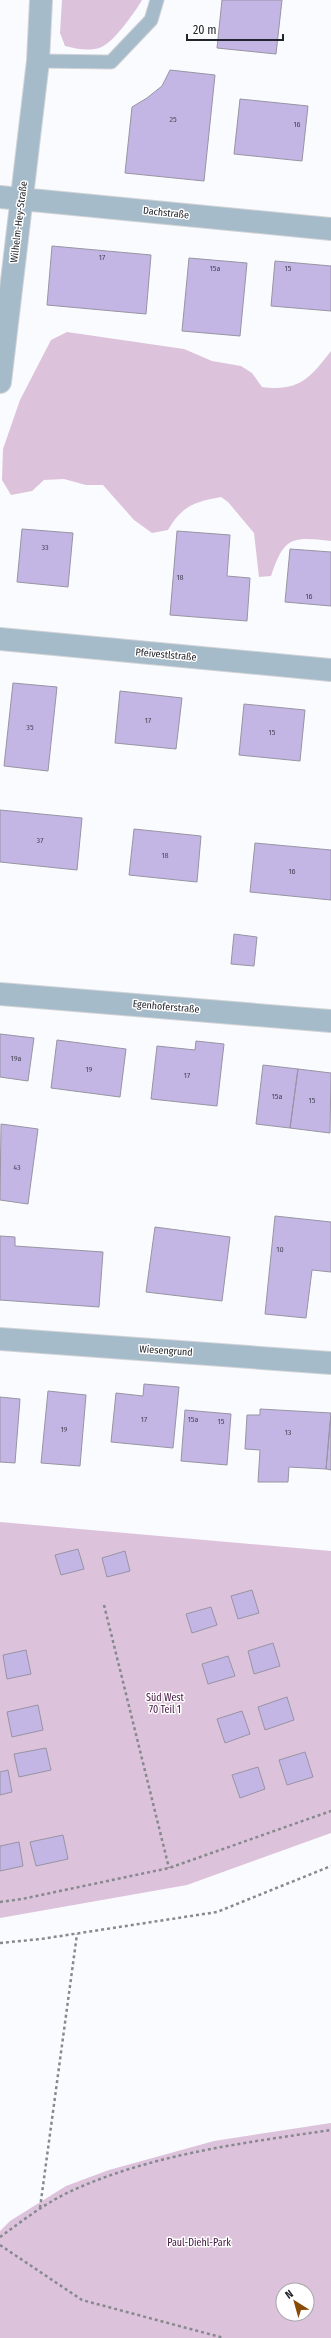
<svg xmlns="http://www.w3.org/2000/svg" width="331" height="2338" viewBox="0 0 331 2338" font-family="'Fira Sans Condensed',sans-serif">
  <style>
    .green { fill: #ddc2db; fill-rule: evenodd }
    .building { fill: #c3b6e5; stroke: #9894a3 }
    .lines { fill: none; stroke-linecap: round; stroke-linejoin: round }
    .service-casing { stroke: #d2d4d8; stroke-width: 15 }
    .minor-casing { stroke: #d2d4d8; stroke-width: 24 }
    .path { stroke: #86898d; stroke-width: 2.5; stroke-dasharray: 3 3; stroke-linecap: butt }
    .service { stroke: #a6bbc9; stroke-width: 13 }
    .minor { stroke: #a6bbc9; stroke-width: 22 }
    .labels { text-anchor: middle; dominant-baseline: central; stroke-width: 3; stroke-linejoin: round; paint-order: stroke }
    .number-label { font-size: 8px; fill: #4a495a }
    .street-label { font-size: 10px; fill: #22252b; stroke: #fff }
    .park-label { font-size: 10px; fill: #421341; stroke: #fff }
  </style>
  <rect width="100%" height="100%" fill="#f9fbfe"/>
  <!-- green -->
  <path class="green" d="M62 0H142C135 12 112 45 99 48 88 51 76 49 65 46L60 33Z
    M67 332 184 349 212 361 241 366 252 373 262 387C299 392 310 378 331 351V541C290 536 284 538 271 576L259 577 254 533 228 502 221 497C194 502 182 506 168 530L152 533 134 520 103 485H86L64 479 44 480 32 491 11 495 2 480 3 449 20 400 51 340Z
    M0 1522 331 1551V1833L187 1885 0 1918Z
    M331 2123V2338H0V2231L10 2221 66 2186 109 2170 214 2141ZM283 2290H307V2314H283Z"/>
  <!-- building -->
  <path class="building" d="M222 0H282L276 54 217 48Z
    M170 70 215 75 204 181 125 173 132 107 147 98 162 86Z
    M240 99 308 106 302 161 234 154Z
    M52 246 151 255 146 314 47 305Z
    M189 258 247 263 240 336 182 331Z
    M275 261 331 266V311L271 306Z
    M22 529 73 533 68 587 17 582Z
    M177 531 230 535 227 576 250 578 247 621 170 615Z
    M290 549 331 552V606L285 602Z
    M13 683 57 687 48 771 4 766Z
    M120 691 182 698 176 749 115 743Z
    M244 704 305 710 300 761 239 755Z
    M0 810 82 818 77 870 0 862Z
    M134 829 201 836 197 882 129 875Z
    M255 843 331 850V900L250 892Z
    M234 934 257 937 254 966 231 964Z
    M0 1034 34 1038 28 1081 0 1077Z
    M57 1040 126 1049 120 1097 51 1088Z
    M196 1041 224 1044 217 1106 151 1099 157 1046 195 1050Z
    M263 1065 298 1069 290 1128 256 1124Z
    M298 1069 331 1073 330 1133 290 1128Z
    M1 1124 38 1129 28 1204 0 1200Z
    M275 1216 331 1222V1272L312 1270 306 1318 265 1314Z
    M155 1227 230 1237 222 1301 146 1292Z
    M0 1236 15 1237V1246L103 1252 99 1307 0 1300Z
    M144 1384 179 1387 173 1448 111 1442 116 1393 143 1396Z
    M48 1391 86 1395 80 1466 41 1463Z
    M0 1397 20 1399 15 1463 0 1462Z
    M260 1409 331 1413 326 1469 289 1467 288 1482H258L260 1450 245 1449 247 1415H260Z
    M185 1410 231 1414 227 1465 181 1461Z
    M331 1413V1470L326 1469Z
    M78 1549 84 1569 61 1575 55 1555Z
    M125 1551 130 1571 107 1577 102 1558Z
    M252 1590 259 1613 238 1619 231 1596Z
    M211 1607 217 1625 192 1633 186 1614Z
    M273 1643 280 1666 254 1674 248 1651Z
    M26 1650 31 1674 7 1679 3 1655Z
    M228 1656 235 1676 208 1684 202 1664Z
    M287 1697 294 1720 265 1730 258 1707Z
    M38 1705 43 1730 12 1737 7 1712Z
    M242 1711 250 1734 225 1743 217 1719Z
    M46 1748 51 1770 19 1777 14 1754Z
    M305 1752 313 1777 287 1785 279 1760Z
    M258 1767 265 1789 240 1798 232 1775Z
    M8 1770 12 1792 0 1795V1772Z
    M63 1835 68 1859 36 1866 30 1842Z
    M19 1842 23 1866 0 1871V1846Z"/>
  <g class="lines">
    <!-- service casing -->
    <g class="service-casing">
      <path id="service" d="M38 61 111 62 151 20 157 0"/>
    </g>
    <!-- minor casing -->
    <g class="minor-casing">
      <path id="minor" d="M0 197 331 229
        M0 382 38 61 41 0
        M0 639 331 670
        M0 994 331 1021
        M0 1339 331 1363"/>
    </g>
    <!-- path -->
    <path class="path" d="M104 1605 169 1868
      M0 1902 22 1899 169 1868 331 1811
      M0 1943 41 1939 217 1912 331 1866
      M40 2208 77 1934
      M0 2237C22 2221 44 2204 69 2192 151 2154 243 2143 331 2130
      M0 2245 82 2300 224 2338"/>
    <!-- service -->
    <use href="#service" class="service"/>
    <!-- minor -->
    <use href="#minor" class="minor"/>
  </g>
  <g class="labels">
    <!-- number labels -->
    <g class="number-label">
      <text x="173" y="119">25</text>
      <text x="297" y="124">16</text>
      <text x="102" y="257">17</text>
      <text x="215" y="268">15a</text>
      <text x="288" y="268">15</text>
      <text x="45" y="547">33</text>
      <text x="180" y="577">18</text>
      <text x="309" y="596">16</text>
      <text x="148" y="720">17</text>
      <text x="30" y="727">35</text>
      <text x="272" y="732">15</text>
      <text x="40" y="840">37</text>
      <text x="165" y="855">18</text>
      <text x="292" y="871">16</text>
      <text x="16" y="1058">19a</text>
      <text x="89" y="1069">19</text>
      <text x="187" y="1075">17</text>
      <text x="277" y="1096">15a</text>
      <text x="312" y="1100">15</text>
      <text x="17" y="1167">43</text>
      <text x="280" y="1249">10</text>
      <text x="144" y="1419">17</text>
      <text x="193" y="1419">15a</text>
      <text x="221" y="1421">15</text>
      <text x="64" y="1429">19</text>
      <text x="288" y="1432">13</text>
    </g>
    <!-- street labels -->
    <g class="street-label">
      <text transform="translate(166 213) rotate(6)">Dachstraße</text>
      <text transform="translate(19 222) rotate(-83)">Wilhelm-Hey-Straße</text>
      <text transform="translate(166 655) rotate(5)">Pfeivestlstraße</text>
      <text transform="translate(166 1007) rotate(5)">Egenhoferstraße</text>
      <text transform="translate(166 1351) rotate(4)">Wiesengrund</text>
    </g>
    <!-- park labels -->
    <g class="park-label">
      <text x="165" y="1698">Süd West<tspan x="165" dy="12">70 Teil 1</tspan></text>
      <text x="199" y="2243">Paul-Diehl-Park</text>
    </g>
  </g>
  <!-- north arrow -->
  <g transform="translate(295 2302) rotate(323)"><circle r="19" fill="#ffffff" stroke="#a7a8aa"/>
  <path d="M0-3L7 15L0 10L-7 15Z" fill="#874b06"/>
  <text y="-6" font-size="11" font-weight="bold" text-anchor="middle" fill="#22252b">N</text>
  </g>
  <!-- scale -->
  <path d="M187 34v6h96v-6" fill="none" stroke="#22252b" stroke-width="2"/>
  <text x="193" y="34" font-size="12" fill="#22252b" stroke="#ffffff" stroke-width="3" paint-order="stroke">20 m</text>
</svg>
